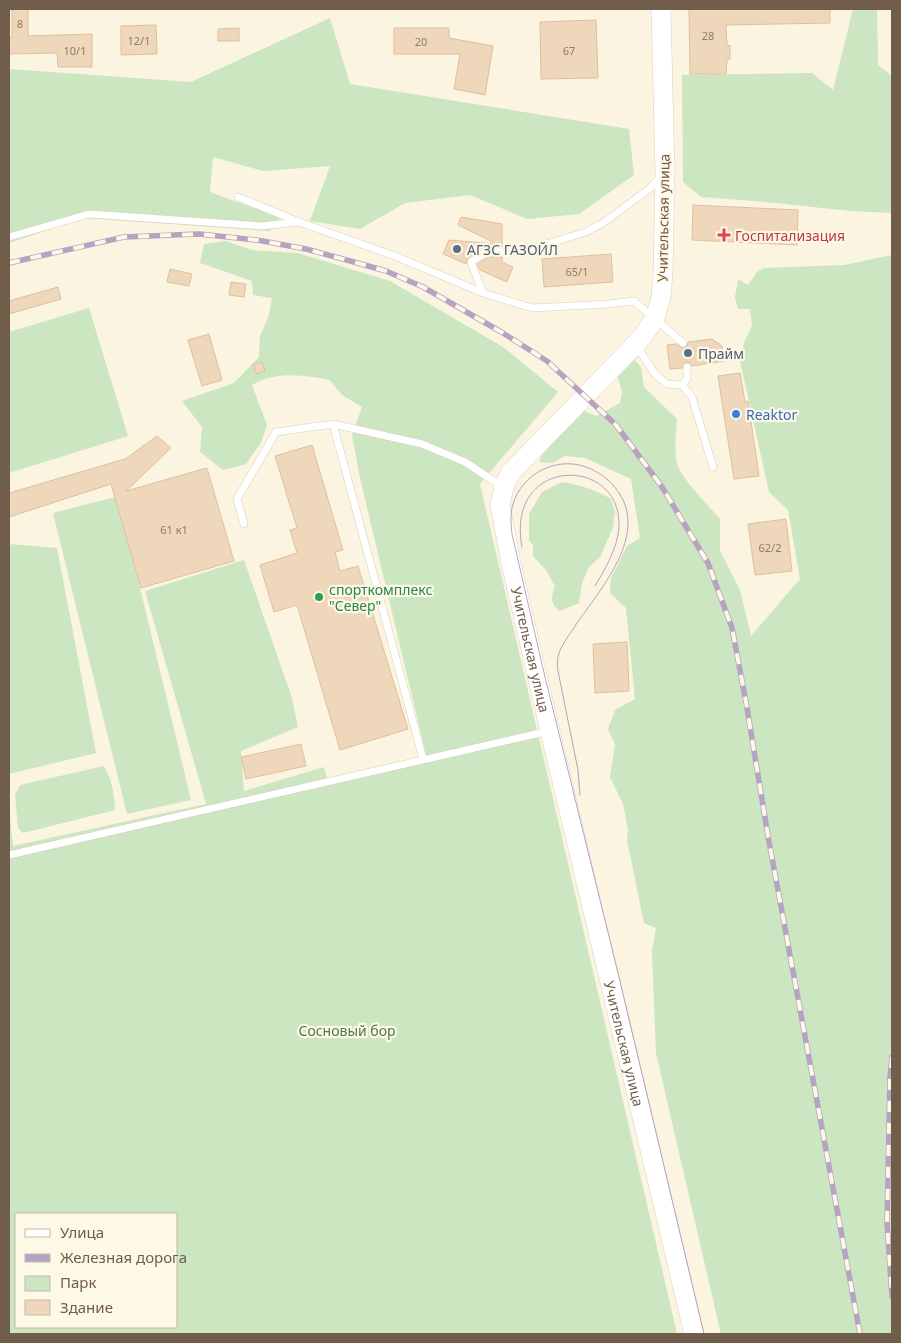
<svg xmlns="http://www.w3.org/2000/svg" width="901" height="1343" viewBox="0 0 901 1343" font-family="'Noto Sans',sans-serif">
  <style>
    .green { fill: #cbe6c1; fill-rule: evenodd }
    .building { fill: #eed7bb; stroke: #dfc09c }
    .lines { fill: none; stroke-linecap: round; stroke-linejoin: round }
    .lane-casing { stroke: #dbcfbc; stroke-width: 8 }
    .secondary-casing { stroke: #dfd1b9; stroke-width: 20 }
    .lane { stroke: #fff; stroke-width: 7 }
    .secondary { stroke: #fff; stroke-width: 19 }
    .tram { stroke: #b8a2c2; stroke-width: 1 }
    .rail-casing { stroke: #b8a2c2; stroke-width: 5.5 }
    .rail { stroke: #fef8e7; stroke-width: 4; stroke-dasharray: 11; stroke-linecap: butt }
    .health-dot { fill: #e0444e; stroke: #fef8e7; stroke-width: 2 }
    .service-dot { fill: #5c6f8a; stroke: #fef8e7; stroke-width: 2 }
    .shop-dot { fill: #3f7fe0; stroke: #fef8e7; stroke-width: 2 }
    .leisure-dot { fill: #2e9e5b; stroke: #fef8e7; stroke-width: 2 }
    .labels { text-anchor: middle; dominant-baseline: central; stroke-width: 4.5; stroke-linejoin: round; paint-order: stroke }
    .number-label { font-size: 11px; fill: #907c66 }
    .street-label { font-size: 14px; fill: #705d4a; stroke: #fef8e7 }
    .health-label { font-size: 14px; fill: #be3a42; stroke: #fef8e7; text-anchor: start }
    .service-label { font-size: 14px; fill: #4e5e75; stroke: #fef8e7; text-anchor: start }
    .shop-label { font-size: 14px; fill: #366cbe; stroke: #fef8e7; text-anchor: start }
    .leisure-label { font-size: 14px; fill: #27864d; stroke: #fef8e7; text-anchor: start }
    .park-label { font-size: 14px; fill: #4e7a46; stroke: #fef8e7 }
  </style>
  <rect width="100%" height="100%" fill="#faf4e1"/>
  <!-- green -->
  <path class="green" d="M853 9H877L878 65 892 76V213L850 211 766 202 701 197 683 182 682 75 812 73 833 90Z
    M330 18 350 84 629 129 634 175 579 214 527 219 470 195 405 203 360 229 310 221 330 166 263 171 213 157 210 192 280 218 270 231 83 218 9 243V69L191 82Z
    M226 241 252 250 298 253 390 281 503 347 558 392 480 484 677 1334H9V807L13 846 206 804 145 591 244 560 292 698 298 727 241 751 244 791 324 767 327 778 417 761 426 755 360 478 352 435 362 407 342 395 330 380C304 375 276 371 252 385L267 425 261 443 246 464 223 470 200 452 202 427 182 401 234 383 259 357 260 336 269 315 272 298 253 295 252 281 200 263 204 244ZM16 1214H176V1327H16Z
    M892 255V1334H721L656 1053 652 951 656 928 644 923 627 840 628 830 623 804 610 777 615 745 608 729 615 710 635 699 626 608 610 593 611 578 627 546 640 538 631 479 585 458 565 456 552 463 539 462 545 447 582 410 596 416 620 403 622 392 617 375 631 356 641 367 644 387 677 419C676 433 674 449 677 463 681 479 709 506 720 519V551L740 590 751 636 800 579 788 510 769 492 740 361 744 343 752 325 750 309H738L735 297 738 279 748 285 757 272 764 268 844 265Z
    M89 308 128 436 9 473V332Z
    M562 482C580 485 596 490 611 499L615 512 613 528 600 557 588 568 582 584 579 603 559 611C550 603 551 597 555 586L546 570 533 556V545L529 540V514L542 492Z
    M115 497 137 575 191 800 127 814 53 513Z
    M9 544 57 548 96 753 9 774Z
    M104 766C112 779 114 794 115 810L23 833 18 828 15 795 20 785Z"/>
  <!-- building -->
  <path class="building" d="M12 9H28V36L92 34V67H58L57 53 9 54V37H12Z
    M689 9H830V23L726 25 727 46 730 45V59H727L726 74H690Z
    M596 20 598 78 541 79 540 22Z
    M156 25 157 54 121 55V26Z
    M239 28V41H218V29Z
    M394 28H449V38L493 46 485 95 454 89 460 54H394Z
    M693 205 798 210 797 245 692 240Z
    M461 217 502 224V247L483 248 468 258 466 264 443 254 449 240 497 244 458 225Z
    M611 254 613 282 544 287 542 259Z
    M488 257H502V262L513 267 507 282 480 270 477 264Z
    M170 269 192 274 189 286 167 282Z
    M231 282 246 284 244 297 229 295Z
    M58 287 61 299 9 314V301Z
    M209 334 222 380 202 386 188 340Z
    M712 339 722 346 724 361 692 366 690 363 687 362 683 364 682 368 670 369 667 345 676 344 684 348 687 346 688 342Z
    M262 362 265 371 256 374 253 364Z
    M740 373 745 402 748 401 759 476 734 479 718 376Z
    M157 436 171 448 126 491 207 468 234 561 141 588 111 484 9 517V493L125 459Z
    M312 445 343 550 335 552 340 571 358 566 408 729 340 750 297 605 274 612 260 565 297 553 290 530 297 528 275 456Z
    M786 519 792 571 755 575 748 524Z
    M627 642 629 691 595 693 593 644Z
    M301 744 306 766 246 779 241 757Z"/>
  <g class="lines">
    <!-- lane casing -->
    <g class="lane-casing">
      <path id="lane" d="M661 177 649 189 606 221 586 232 520 252H486L471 262 483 293 532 308 609 304 634 301 683 343
        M238 197 299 222 395 256 483 293
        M9 237 89 214 262 226 299 222
        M636 345 655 374 667 384 682 385 687 379V367
        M682 385 692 397 713 467
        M333 424 423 759
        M244 524 237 499 276 432 333 424 422 444 465 462 503 487
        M9 855 549 731"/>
    </g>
    <!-- secondary casing -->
    <g class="secondary-casing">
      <g id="secondary">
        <path id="s1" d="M661 9 665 173 663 273 661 297 655 318 646 332 635 345 510 473 504 487 500 505 511 563 550 731 694 1334"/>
      </g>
    </g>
    <!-- lane -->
    <use href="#lane" class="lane"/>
    <!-- secondary -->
    <use href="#secondary" class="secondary"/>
    <!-- tram -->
    <path class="tram" d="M522 547C505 457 617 455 619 522 620 543 606 568 595 586
      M580 795 578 770 558 671C557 665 557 659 559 653 563 642 571 633 577 623 600 590 644 540 622 498 614 483 602 473 586 467 556 456 522 474 513 504 510 514 511 524 512 534L545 677 619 977 704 1334"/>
    <!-- rail casing -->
    <g class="rail-casing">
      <path id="rail" d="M9 263 124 237 199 234 257 240 306 249 354 262 386 271 423 287 503 333 547 361 616 425 662 487 708 563 732 628 746 702 768 836 860 1334
        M892 1057 890 1077 887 1223 892 1297"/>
    </g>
    <!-- rail -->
    <use href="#rail" class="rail"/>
  </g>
  <!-- markers -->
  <path class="health-dot" d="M721.5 227.5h5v5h5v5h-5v5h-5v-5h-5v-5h5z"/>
  <g class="service-dot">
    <circle cx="457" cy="249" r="5"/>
    <circle cx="688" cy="353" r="5"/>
  </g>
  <circle class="shop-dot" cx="736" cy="414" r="5"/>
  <circle class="leisure-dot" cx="319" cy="597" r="5"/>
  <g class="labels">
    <!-- number labels -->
    <g class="number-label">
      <text x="20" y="23">8</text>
      <text x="708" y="35">28</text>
      <text x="139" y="40">12/1</text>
      <text x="421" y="41">20</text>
      <text x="75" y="50">10/1</text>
      <text x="569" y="50">67</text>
      <text x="577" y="271">65/1</text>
      <text x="174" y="529">61 к1</text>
      <text x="770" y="547">62/2</text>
    </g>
    <!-- street labels -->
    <g class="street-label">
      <text transform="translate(663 218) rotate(-89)">Учительская улица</text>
      <text stroke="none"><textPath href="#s1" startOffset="704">Учительская улица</textPath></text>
      <text stroke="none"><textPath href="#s1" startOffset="1109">Учительская улица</textPath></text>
    </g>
    <!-- health labels -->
    <g class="health-label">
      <text x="735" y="235">Госпитализация</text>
    </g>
    <!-- service labels -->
    <g class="service-label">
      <text x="467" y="249">АГЗС ГАЗОЙЛ</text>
      <text x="698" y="353">Прайм</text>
    </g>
    <!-- shop labels -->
    <g class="shop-label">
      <text x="746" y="414">Reaktor</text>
    </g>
    <!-- leisure labels -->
    <g class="leisure-label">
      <text x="329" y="589">спорткомплекс<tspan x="329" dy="16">"Север"</tspan></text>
    </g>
    <!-- park labels -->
    <g class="park-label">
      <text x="347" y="1030">Сосновый бор</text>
    </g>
  </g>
  <!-- border -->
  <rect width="901" height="1343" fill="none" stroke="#705d4a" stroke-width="20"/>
  <!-- legend -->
  <rect x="15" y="1213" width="162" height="115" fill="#fef8e7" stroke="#c5baa8"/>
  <rect x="25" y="1229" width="25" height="8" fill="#ffffff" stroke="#c5baa8"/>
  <text x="60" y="1238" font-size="15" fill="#705d4a">Улица</text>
  <rect x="25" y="1254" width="25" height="8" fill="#b8a2c2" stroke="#c5baa8"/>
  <text x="60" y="1263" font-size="15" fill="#705d4a">Железная дорога</text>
  <rect x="25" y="1276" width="25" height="15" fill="#cbe6c1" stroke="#c5baa8"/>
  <text x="60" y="1288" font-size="15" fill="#705d4a">Парк</text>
  <rect x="25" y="1300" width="25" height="15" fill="#eed7bb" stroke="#c5baa8"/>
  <text x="60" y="1313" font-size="15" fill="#705d4a">Здание</text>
</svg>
